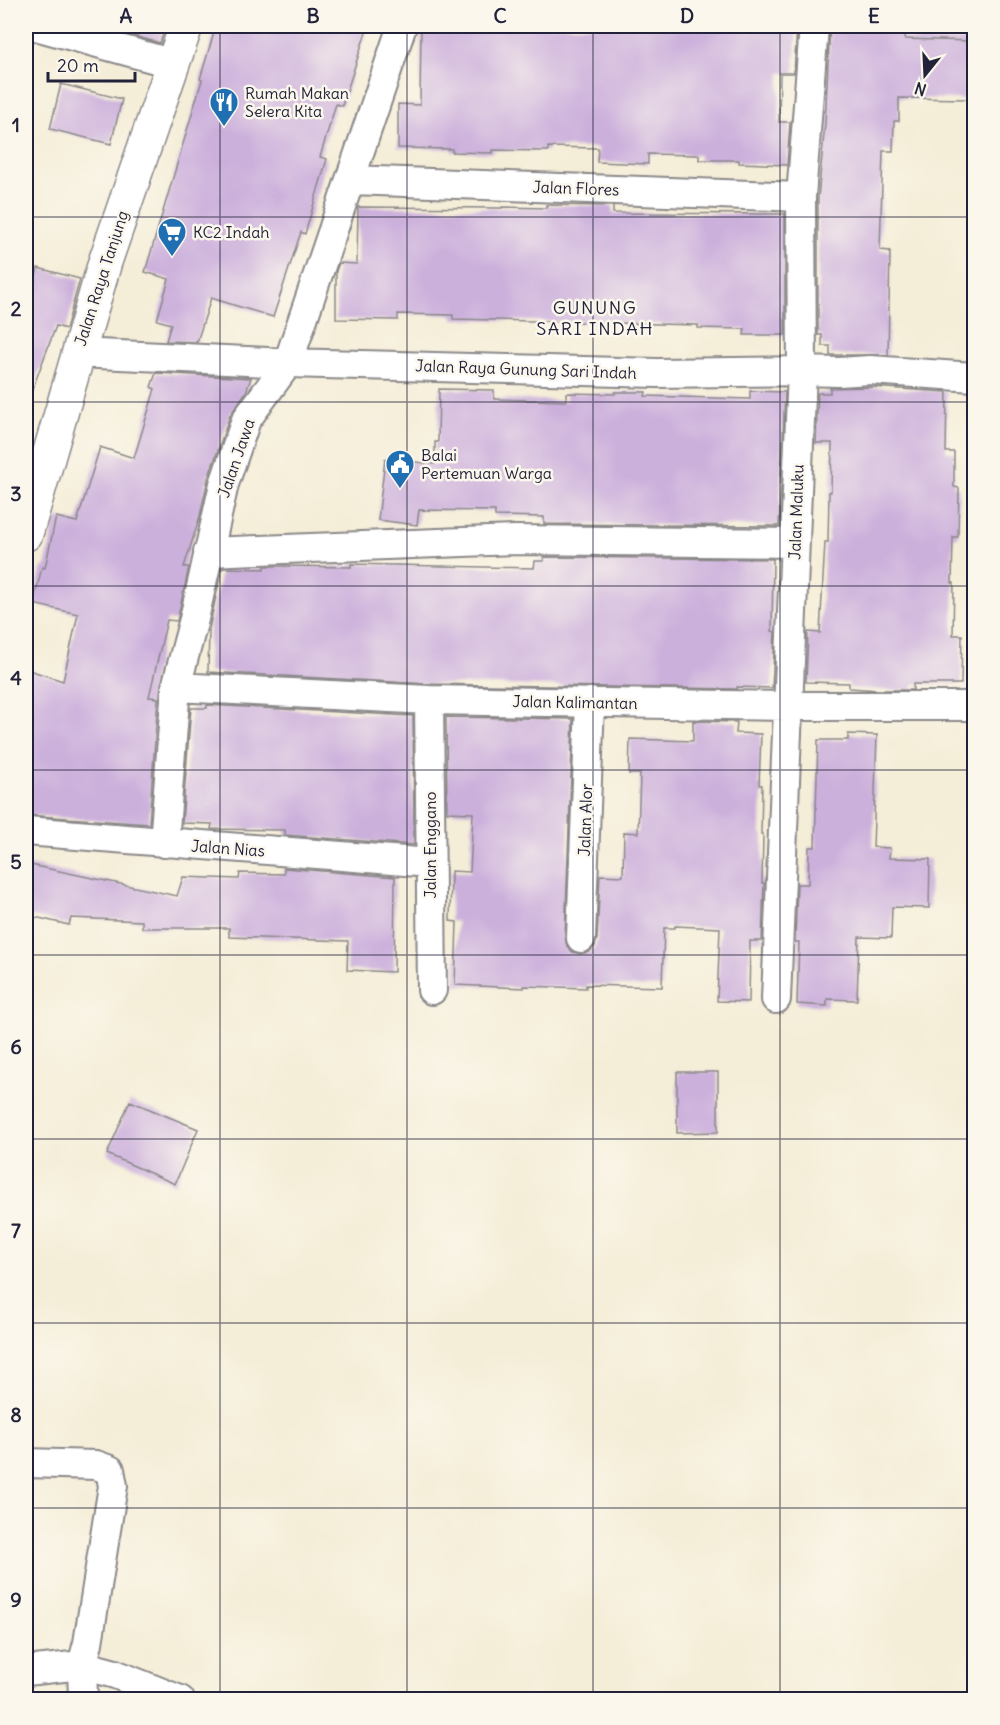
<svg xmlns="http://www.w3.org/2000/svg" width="1000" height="1725" viewBox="0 0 1000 1725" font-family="Delius,sans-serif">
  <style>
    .building { fill: #ccb0dc }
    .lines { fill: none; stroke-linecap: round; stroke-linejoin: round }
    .street-casing { stroke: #8b8889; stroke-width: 32 }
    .primary-casing { stroke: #8b8889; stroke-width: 36 }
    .street { stroke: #fff; stroke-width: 28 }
    .primary { stroke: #fff; stroke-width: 33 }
    .grid { fill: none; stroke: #22223b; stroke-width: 1.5; stroke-opacity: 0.55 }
    .labels { text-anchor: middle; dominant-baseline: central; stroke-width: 5; stroke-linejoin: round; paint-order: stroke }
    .poi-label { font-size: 16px; fill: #22223b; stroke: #fbf7ec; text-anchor: start }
    .street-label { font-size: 16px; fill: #22223b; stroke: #fbf7ec }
    .neighbourhood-label { font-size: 18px; letter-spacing: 1.5px; fill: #22223b; stroke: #fbf7ec }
    .neatline { fill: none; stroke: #22223b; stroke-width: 2 }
    .grid-label { font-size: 20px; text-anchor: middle; font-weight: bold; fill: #22223b }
  </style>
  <rect width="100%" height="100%" fill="#fbf7ec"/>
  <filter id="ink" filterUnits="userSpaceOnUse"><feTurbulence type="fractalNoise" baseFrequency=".0167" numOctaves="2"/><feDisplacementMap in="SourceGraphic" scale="12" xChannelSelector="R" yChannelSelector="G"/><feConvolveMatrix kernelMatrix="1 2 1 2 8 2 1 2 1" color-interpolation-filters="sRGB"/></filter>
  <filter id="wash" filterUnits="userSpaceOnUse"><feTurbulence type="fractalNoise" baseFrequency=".008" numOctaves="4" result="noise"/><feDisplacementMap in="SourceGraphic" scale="24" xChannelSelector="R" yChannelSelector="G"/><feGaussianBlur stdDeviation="1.35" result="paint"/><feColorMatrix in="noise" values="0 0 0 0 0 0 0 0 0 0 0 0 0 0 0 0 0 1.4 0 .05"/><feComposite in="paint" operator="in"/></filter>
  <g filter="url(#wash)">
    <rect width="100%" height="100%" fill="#f4edd7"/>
    <g id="blocks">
      <!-- building -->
      <path class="building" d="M96 26H166L160 43Z
        M216 26H368L342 106 336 104 320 157 327 159 305 234 301 232 273 317 211 298 197 342 166 341 171 324 157 320 169 279 145 272 202 80 200 79Z
        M421 26 506 28V26H797L794 73H780L779 122H790L787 165 739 163V160H699V155L648 154V164L597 162 598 148 548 147V151L493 150V153L452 152V149L398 148V104L420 105Z
        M830 26H905V39L971 41 970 99 899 98V121H894L893 151H883L880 250 890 251 888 355H830V346H822V335H818V198L825 123Z
        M61 84 122 99 111 144 50 129Z
        M546 205 613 206V213L785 214V335H744L745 329 698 328V325L453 319V315L398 314V320L336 319V271L339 263 357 264 358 207 502 208V207L546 208Z
        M38 268 80 279 66 329 56 326 28 401H26V316Z
        M156 373 251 378 246 392 230 415 208 479 200 516 184 567H189L177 621 167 620 162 641 149 697 158 698 149 824 26 815V669L63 681 78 614 33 604 42 567 45 568 56 517 77 522 100 447 134 458 155 389 151 387Z
        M870 387 947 392 946 452H954V487L959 488 958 537H953L952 583H954L953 635H962L961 684H913V690H880L849 688V683L806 682 808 632 820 633 825 542H828L829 492H831L832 443H816L818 393H830V388Z
        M439 389 494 390V399L566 401V393L615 394V392H646L645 396 750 399V391L785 392 779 526 544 524V517L495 516V511L419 510 417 525 378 520 385 459 435 464V442H438Z
        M544 557 773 559 772 631 775 632 772 688 737 687V689L430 684 208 672 209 629 222 568 264 569 265 566H277L351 567V564L534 568 535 561H544Z
        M207 705 413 716 414 845 285 835V830L211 829 212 824 182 823 191 708H207Z
        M446 717 573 719 565 937 567 946 573 952 580 954 589 952 595 946 597 939 600 875 623 876 624 832 638 833 640 774H629L630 739 693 741V721L737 722 736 733 761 734 759 785H762L761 834H763L762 883H764L762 941H750L749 1002 717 1001 720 928 675 926V928H664L662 987 586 985V988L524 986V988L455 985 457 922 450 921 451 871 470 872 473 813 447 812Z
        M848 734 877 735 873 847 890 848 889 858 930 859 929 908 892 907 891 938 859 937 857 1000 827 999V1006L797 1004 799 942H795L797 884H808L809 847H815L818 740H848Z
        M26 864 177 896 183 877 239 879 240 873 284 874V868L395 877 394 972 347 970 348 941 229 937V928H142V921L71 918 69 925 26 915Z
        M677 1072H718V1132L677 1133Z
        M130 1101 198 1129 175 1184 107 1154Z"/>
    </g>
  </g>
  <g filter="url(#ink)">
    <use href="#blocks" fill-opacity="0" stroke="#8b8889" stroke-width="1.5"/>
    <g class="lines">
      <!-- street casing -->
      <g class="street-casing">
        <path id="street" d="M36 26 174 64
          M351 180 801 197
          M77 353 288 363 657 373 802 371 839 372 870 370 974 377
          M208 552 514 540 794 543
          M176 687 429 700 789 706H974
          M429 700 432 990
          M26 831 430 863
          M164 843 176 687 194 619 224 484 246 420 288 363 402 26
          M581 938 590 702
          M776 999 802 371 801 197 814 26
          M26 1463 96 1465 110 1470 113 1486 88 1643 82 1665 83 1700
          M26 1671 82 1665 115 1674 180 1700"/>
      </g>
      <!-- primary casing -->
      <g class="primary-casing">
        <path id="primary" d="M26 534 105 262 186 26"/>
      </g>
      <!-- street -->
      <use href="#street" class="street"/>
      <!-- primary -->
      <use href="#primary" class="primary"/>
    </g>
  </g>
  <!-- grid -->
  <path class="grid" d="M220 26V1700M407 26V1700M593 26V1700M780 26V1700M26 217H974M26 402H974M26 586H974M26 770H974M26 955H974M26 1139H974M26 1323H974M26 1508H974"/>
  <!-- icons -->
  <defs>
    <g id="restaurant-pin" transform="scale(1.5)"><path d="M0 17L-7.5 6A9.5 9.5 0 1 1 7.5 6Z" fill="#1f6fb2" stroke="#fbf7ec"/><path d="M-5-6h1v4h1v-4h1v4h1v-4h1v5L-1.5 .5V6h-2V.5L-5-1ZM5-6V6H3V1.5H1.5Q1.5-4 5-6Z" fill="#fff"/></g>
    <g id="supermarket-pin" transform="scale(1.5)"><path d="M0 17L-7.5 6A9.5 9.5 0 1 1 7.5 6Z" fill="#1f6fb2" stroke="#fbf7ec"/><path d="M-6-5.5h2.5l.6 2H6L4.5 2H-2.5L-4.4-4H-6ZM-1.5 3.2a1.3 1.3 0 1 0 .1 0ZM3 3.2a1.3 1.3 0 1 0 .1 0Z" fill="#fff"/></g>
    <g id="civic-pin" transform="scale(1.5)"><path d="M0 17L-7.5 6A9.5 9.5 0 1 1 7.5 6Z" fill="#1f6fb2" stroke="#fbf7ec"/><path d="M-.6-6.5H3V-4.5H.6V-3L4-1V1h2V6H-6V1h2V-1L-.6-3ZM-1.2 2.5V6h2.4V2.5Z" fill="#fff"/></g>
  </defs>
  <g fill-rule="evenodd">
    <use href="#restaurant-pin" x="224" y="102"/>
    <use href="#supermarket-pin" x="172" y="232"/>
    <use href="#civic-pin" x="400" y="464"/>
  </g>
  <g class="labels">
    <!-- poi labels -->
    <g class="poi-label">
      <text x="245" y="93">Rumah Makan<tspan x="245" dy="18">Selera Kita</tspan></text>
      <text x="193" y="232">KC2 Indah</text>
      <text x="421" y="455">Balai<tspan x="421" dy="18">Pertemuan Warga</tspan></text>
    </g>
    <!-- street labels -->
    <g class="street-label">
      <text transform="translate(576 188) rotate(2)">Jalan Flores</text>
      <text transform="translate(101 278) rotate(-72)">Jalan Raya Tanjung</text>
      <text transform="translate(526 369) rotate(2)">Jalan Raya Gunung Sari Indah</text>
      <text transform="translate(236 458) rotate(-71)">Jalan Jawa</text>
      <text transform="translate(796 512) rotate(-88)">Jalan Maluku</text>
      <text transform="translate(575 702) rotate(1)">Jalan Kalimantan</text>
      <text transform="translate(585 820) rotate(-88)">Jalan Alor</text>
      <text transform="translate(430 845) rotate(-90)">Jalan Enggano</text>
      <text transform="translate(228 848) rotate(4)">Jalan Nias</text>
    </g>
    <!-- neighbourhood labels -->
    <g class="neighbourhood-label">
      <text x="595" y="307">GUNUNG<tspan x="595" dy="21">SARI INDAH</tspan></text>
    </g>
  </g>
  <!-- margin -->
  <rect width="1000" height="1725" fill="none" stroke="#fbf7ec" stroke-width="66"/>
  <!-- north arrow -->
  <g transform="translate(925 75) rotate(198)" stroke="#fbf7ec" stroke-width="4.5" paint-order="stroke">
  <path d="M0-4.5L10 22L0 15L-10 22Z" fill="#22223b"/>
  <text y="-9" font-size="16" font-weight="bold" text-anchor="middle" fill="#22223b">N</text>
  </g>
  <!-- scale -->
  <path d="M48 72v9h87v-9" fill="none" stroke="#22223b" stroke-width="3"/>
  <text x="57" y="72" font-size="18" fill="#22223b" stroke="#fbf7ec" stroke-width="4.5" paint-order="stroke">20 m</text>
  <rect x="33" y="33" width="934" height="1659" class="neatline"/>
  <g class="grid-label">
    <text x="126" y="23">A</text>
    <text x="313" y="23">B</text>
    <text x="500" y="23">C</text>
    <text x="687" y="23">D</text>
    <text x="874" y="23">E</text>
    <text x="16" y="132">1</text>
    <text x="16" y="316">2</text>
    <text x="16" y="501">3</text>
    <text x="16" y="685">4</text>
    <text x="16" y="869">5</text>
    <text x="16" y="1054">6</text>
    <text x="16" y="1238">7</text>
    <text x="16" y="1422">8</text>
    <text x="16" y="1607">9</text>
  </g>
</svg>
